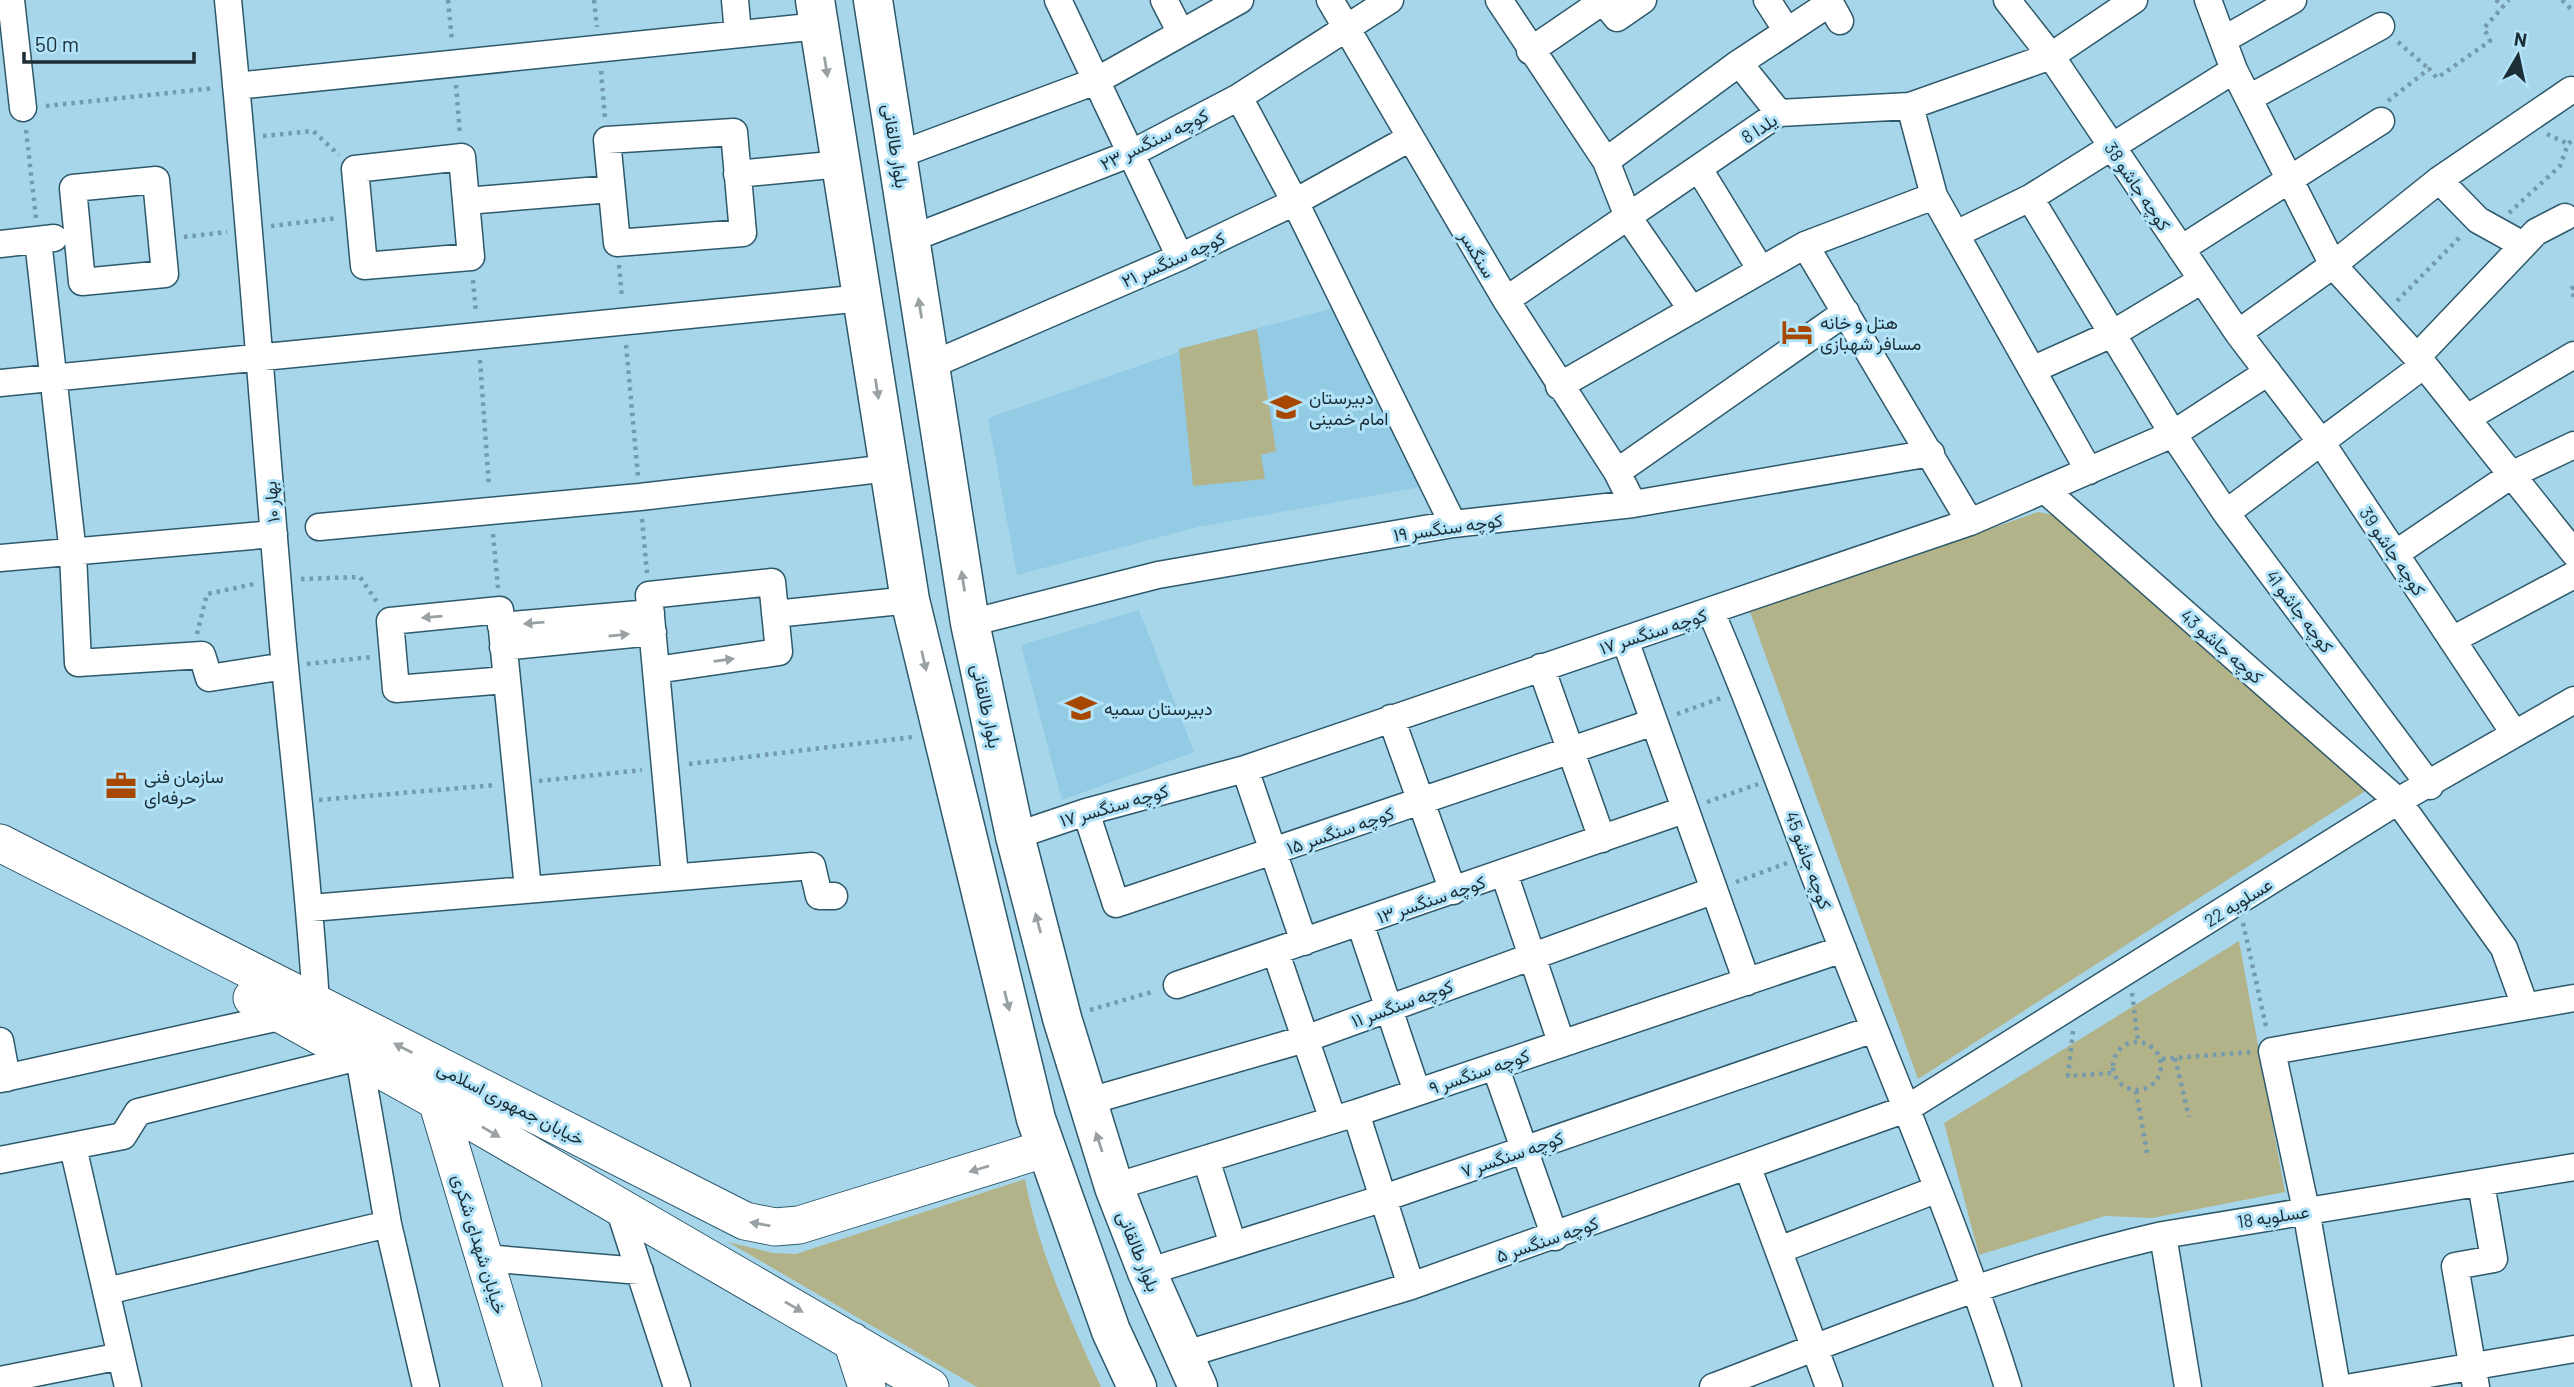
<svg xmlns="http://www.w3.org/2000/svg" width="2574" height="1387" viewBox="0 0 2574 1387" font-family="Barlow,Vazirmatn,sans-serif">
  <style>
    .built { fill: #92cbe3 }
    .green { fill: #b3b389 }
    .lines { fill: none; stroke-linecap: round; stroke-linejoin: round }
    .street-casing { stroke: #2d596b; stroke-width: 29 }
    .secondary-casing { stroke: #2d596b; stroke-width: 39 }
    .primary-casing { stroke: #2d596b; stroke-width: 41 }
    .path { stroke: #759aab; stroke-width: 4.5; stroke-dasharray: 3.5 5; stroke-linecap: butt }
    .street { stroke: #fff; stroke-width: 26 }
    .secondary { stroke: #fff; stroke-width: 37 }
    .primary { stroke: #fff; stroke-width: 38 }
    .oneway { fill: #99a1a5 }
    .labels { text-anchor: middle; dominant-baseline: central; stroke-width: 6; stroke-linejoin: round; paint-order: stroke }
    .street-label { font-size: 18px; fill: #1c2f37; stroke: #b3e3f9 }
    .poi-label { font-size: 18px; fill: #1c2f37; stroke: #b3e3f9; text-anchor: start }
  </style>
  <rect width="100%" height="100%" fill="#a7d6eb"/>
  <!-- built -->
  <path class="built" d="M1338 307 1426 486 1198 527 1017 575 988 418 1179 352V349Z
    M1139 610 1194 752 1062 800 1021 645Z"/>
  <!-- green -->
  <path class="green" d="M1257 329 1276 451 1261 455 1265 479 1193 486 1179 349Z
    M2038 512 2073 519 2367 790 1918 1079 1750 612Z
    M2239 941 2285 1192 2152 1218 2105 1216 1979 1255 1944 1123Z
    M1025 1179C1038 1251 1071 1321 1101 1387H977L728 1242 773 1253 796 1254Z"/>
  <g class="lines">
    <!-- street casing -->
    <g class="street-casing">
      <path id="street" d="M11 0 23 108
        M228 0C249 211 264 423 282 634 293 758 309 880 316 1004
        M735 0 738 34
        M1058 0 1180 257
        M1164 0 1181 33
        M1330 0 1506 300 1617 472 1633 504
        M1499 0 1606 161 1628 217 1692 310
        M1767 0 1787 31
        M2007 0 2051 56 2238 333 2321 442 2514 733
        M2208 0 2234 70 2333 265 2424 365 2574 553
        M2223 40 2293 0
        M1530 51 1603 1 1617 18 1643 0
        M1739 63 1779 113
        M236 86 819 26
        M1239 97 1295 202 1453 524
        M2249 98 2381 26
        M1910 106 1934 196 2089 471
        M734 132 743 233 617 243 607 140Z
        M898 155 1096 81 1240 0
        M462 157 471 257 364 266 355 169Z
        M1606 161 1739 63 1830 3 1840 21
        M1699 169 1761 270
        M737 174 841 164
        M156 180 165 274 82 282 73 188Z
        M2439 180 2478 220 2523 245
        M2030 198 2234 70
        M466 201 611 189
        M1956 234 2030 198 2173 434 2226 513 2430 786
        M910 239 1132 153 1239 97 1390 0
        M38 240 73 554 78 663 202 655 209 678 285 666
        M0 244 54 238
        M1805 245 1970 522
        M2181 249 2381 121
        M1506 300 1779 113 1910 106 2051 56 2134 0
        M2238 333 2333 265 2439 180 2571 90
        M2417 357 2536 232 2565 217
        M929 366 1180 257 1295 202 1410 138
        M2032 370 2112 334 2202 280
        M0 383 863 298
        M1559 386 1805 245 1934 196
        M2467 418 2574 355
        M1617 472 1846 312
        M2046 491 2398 801 2504 948 2525 1006
        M2226 513 2424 365
        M319 527 640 497 889 468
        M2395 554 2513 474 2574 445
        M0 558 274 534
        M1711 612C1760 724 1799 839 1844 952 1900 1096 1962 1239 2008 1387
        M775 614 910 600
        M970 623 1158 575 1453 524 1633 504 1931 453
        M501 626 651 613
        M1625 640 1747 982
        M2452 640 2574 575
        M503 647 653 632
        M1541 667 1602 839
        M656 670 779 652 772 582 649 595C658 689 666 783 675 876
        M506 680 396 689 390 621 500 610 528 889
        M1391 718 1453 891
        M1245 769 1304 942
        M1086 812 1116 904 1654 722
        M1015 836 1086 812 1245 769 1970 522 2173 434 2268 372
        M1504 873 1561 1042
        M311 908 812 866 819 896H834
        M1360 923 1417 1092
        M1276 953 1333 1120
        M1177 985 1684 810
        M0 1041 7 1078
        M1495 1066 1555 1237
        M0 1079 284 1016
        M1086 1102 1305 1039 1712 891
        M1356 1113 1411 1286
        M73 1147 128 1387
        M1206 1159 1233 1245
        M0 1160 123 1136 138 1112 359 1057 388 1224 426 1387
        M1748 1168 1829 1387
        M1114 1187 1356 1113 1843 949
        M618 1205 677 1387
        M2163 1235 2188 1387
        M1779 1250 1938 1189
        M485 1258 640 1271
        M1147 1272 1381 1199 1874 1029
        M107 1291 388 1224
        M1183 1355 1411 1286 1906 1109 2398 801 2574 700
        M0 1380 121 1356
        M1713 1387C1861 1330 2008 1270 2163 1235L2574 1167
        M2337 1387 2306 1210 2272 1051 2574 998
        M2352 1387 2574 1349
        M2476 1387 2455 1266 2494 1259 2481 1183"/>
    </g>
    <!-- secondary casing -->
    <g class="secondary-casing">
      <path id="secondary" d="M0 843 745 1221 775 1227 799 1225 1044 1149
        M252 998 437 1101 930 1387
        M437 1101 523 1387
        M852 1341 867 1387"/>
    </g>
    <!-- primary casing -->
    <g class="primary-casing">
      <path id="primary" d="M815 0 910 600 1036 1119 1111 1331 1137 1387
        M873 0 970 623 1015 836 1062 1018 1114 1187 1147 1272 1198 1387"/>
    </g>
    <!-- path -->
    <path class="path" d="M448 0 452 41
      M594 0 597 27
      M2496 0 2503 7
      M2562 0 2574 12
      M2398 42 2429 69
      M601 71 605 118
      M456 85 460 135
      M2388 101 2429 69 2437 78 2490 41 2484 28 2509 0
      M46 106 215 88
      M26 130 36 218
      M2547 134 2568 144
      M263 136 313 131 339 155
      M2509 213 2560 166 2568 144 2574 139
      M271 226 338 218
      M184 237 227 232
      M619 265 622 298
      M473 280 476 313
      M2574 287 2571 289 2574 297
      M2397 301 2462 235
      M626 345 638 476
      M480 360 489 487
      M642 519 647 573
      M493 534 498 588
      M301 579 360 577 377 602
      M197 634 207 594 254 584
      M307 664 371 657
      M1677 714 1721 698
      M689 764 913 737
      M539 781 642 770
      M319 800 496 785
      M1707 802 1758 784
      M1736 882 1787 863
      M2243 923 2267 1031
      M2132 993 2138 1041
      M1090 1010 1155 991
      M2073 1031 2068 1076 2112 1073
      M2113 1066a24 24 0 1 1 48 0a24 24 0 1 1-48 0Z
      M2175 1058 2189 1117
      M2162 1059 2252 1052
      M2136 1091 2148 1158"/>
    <!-- street -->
    <use href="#street" class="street"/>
    <!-- secondary -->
    <use href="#secondary" class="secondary"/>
    <!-- primary -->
    <use href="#primary" class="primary"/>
  </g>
  <!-- one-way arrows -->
  <defs><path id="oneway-solid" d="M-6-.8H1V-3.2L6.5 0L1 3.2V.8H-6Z" transform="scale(1.75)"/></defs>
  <g class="oneway">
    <use href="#oneway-solid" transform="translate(826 67) rotate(81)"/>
    <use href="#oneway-solid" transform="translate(920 308) rotate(-99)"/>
    <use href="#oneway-solid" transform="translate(877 389) rotate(81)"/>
    <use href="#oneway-solid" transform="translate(963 581) rotate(-99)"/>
    <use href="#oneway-solid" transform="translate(432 617) rotate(175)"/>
    <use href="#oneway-solid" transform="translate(534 623) rotate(175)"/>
    <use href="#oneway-solid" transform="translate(619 635) rotate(-6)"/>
    <use href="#oneway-solid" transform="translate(724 660) rotate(-8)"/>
    <use href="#oneway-solid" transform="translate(924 661) rotate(77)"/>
    <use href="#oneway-solid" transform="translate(1038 923) rotate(-105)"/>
    <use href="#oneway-solid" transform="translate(1007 1001) rotate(76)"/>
    <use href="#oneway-solid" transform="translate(403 1048) rotate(-153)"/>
    <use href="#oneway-solid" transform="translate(491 1132) rotate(30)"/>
    <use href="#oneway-solid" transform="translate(1099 1142) rotate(-108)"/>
    <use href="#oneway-solid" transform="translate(979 1169) rotate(163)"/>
    <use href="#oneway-solid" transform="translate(760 1224) rotate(-170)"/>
    <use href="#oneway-solid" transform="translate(794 1307) rotate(30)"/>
  </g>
  <!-- icons -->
  <defs>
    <g id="hotel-bare" transform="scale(2.415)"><path d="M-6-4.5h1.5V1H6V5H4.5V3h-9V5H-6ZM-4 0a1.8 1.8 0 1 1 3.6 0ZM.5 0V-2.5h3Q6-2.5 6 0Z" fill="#a74700" stroke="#b3e3f9" stroke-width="2.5" paint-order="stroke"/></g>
    <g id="school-bare" transform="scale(2.415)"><path d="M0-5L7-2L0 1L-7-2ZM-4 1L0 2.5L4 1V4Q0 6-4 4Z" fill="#a74700" stroke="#b3e3f9" stroke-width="2.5" paint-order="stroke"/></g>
    <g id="office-bare" transform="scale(2.415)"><path d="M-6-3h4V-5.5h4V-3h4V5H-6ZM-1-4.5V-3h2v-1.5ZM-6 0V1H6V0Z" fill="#a74700" stroke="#b3e3f9" stroke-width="2.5" paint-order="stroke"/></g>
  </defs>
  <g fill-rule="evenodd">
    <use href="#hotel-bare" x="1797" y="332"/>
    <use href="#school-bare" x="1286" y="407"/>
    <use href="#school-bare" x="1081" y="708"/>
    <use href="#office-bare" x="121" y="786"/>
  </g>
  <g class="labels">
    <!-- street labels -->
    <g class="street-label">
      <text transform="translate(1759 128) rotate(-33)">یلدا 8</text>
      <text transform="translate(1154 139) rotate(-26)">کوچه سنگسر ۲۳</text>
      <text transform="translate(896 146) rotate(81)">بلوار طالقانی</text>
      <text transform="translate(2138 186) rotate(56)">کوچه جاشو 38</text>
      <text transform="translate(1478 254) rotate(59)">سنگسر</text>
      <text transform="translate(1173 259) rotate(-24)">کوچه سنگسر ۲۱</text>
      <text transform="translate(271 502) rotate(-95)">بهار ۱۰</text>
      <text transform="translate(1448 527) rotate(-8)">کوچه سنگسر ۱۹</text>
      <text transform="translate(2393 551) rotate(56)">کوچه جاشو 39</text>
      <text transform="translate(2300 611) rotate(53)">کوچه جاشو 41</text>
      <text transform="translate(1653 631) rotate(-18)">کوچه سنگسر ۱۷</text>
      <text transform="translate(2222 646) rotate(41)">کوچه جاشو 43</text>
      <text transform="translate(987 706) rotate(78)">بلوار طالقانی</text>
      <text transform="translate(1114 805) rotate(-16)">کوچه سنگسر ۱۷</text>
      <text transform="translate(1340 830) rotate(-19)">کوچه سنگسر ۱۵</text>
      <text transform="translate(1809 860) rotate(70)">کوچه جاشو 45</text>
      <text transform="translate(1431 899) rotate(-19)">کوچه سنگسر ۱۳</text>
      <text transform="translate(2238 902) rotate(-32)">عسلویه 22</text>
      <text transform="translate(1402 1003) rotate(-20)">کوچه سنگسر ۱۱</text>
      <text transform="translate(1479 1071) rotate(-19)">کوچه سنگسر ۹</text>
      <text transform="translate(511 1103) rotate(27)">خیابان جمهوری اسلامی</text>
      <text transform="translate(1512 1154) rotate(-19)">کوچه سنگسر ۷</text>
      <text transform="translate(2273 1216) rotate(-9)">عسلویه 18</text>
      <text transform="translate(1547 1239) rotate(-19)">کوچه سنگسر ۵</text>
      <text transform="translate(480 1244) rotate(73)">خیابان شهدای شکری</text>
      <text transform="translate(1139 1251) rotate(68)">بلوار طالقانی</text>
    </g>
    <!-- poi labels -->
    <g class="poi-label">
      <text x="1820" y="322">هتل و خانه<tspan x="1820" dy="21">مسافر شهبازی</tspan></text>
      <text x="1309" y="397">دبیرستان<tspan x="1309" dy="21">امام خمینی</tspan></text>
      <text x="1104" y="708">دبیرستان سمیه</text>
      <text x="144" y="776">سازمان فنی<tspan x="144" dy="21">حرفه‌ای</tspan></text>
    </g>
  </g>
  <!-- north arrow -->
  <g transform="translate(2518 56) rotate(9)" stroke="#b3e3f9" stroke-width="5" paint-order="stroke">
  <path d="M0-5L12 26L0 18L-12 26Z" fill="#1c2f37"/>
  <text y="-10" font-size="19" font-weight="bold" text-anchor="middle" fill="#1c2f37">N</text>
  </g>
  <!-- scale -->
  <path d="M24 52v10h170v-10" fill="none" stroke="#1c2f37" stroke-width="3.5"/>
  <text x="35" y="52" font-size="21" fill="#1c2f37" stroke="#b3e3f9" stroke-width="5" paint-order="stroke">50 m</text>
</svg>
